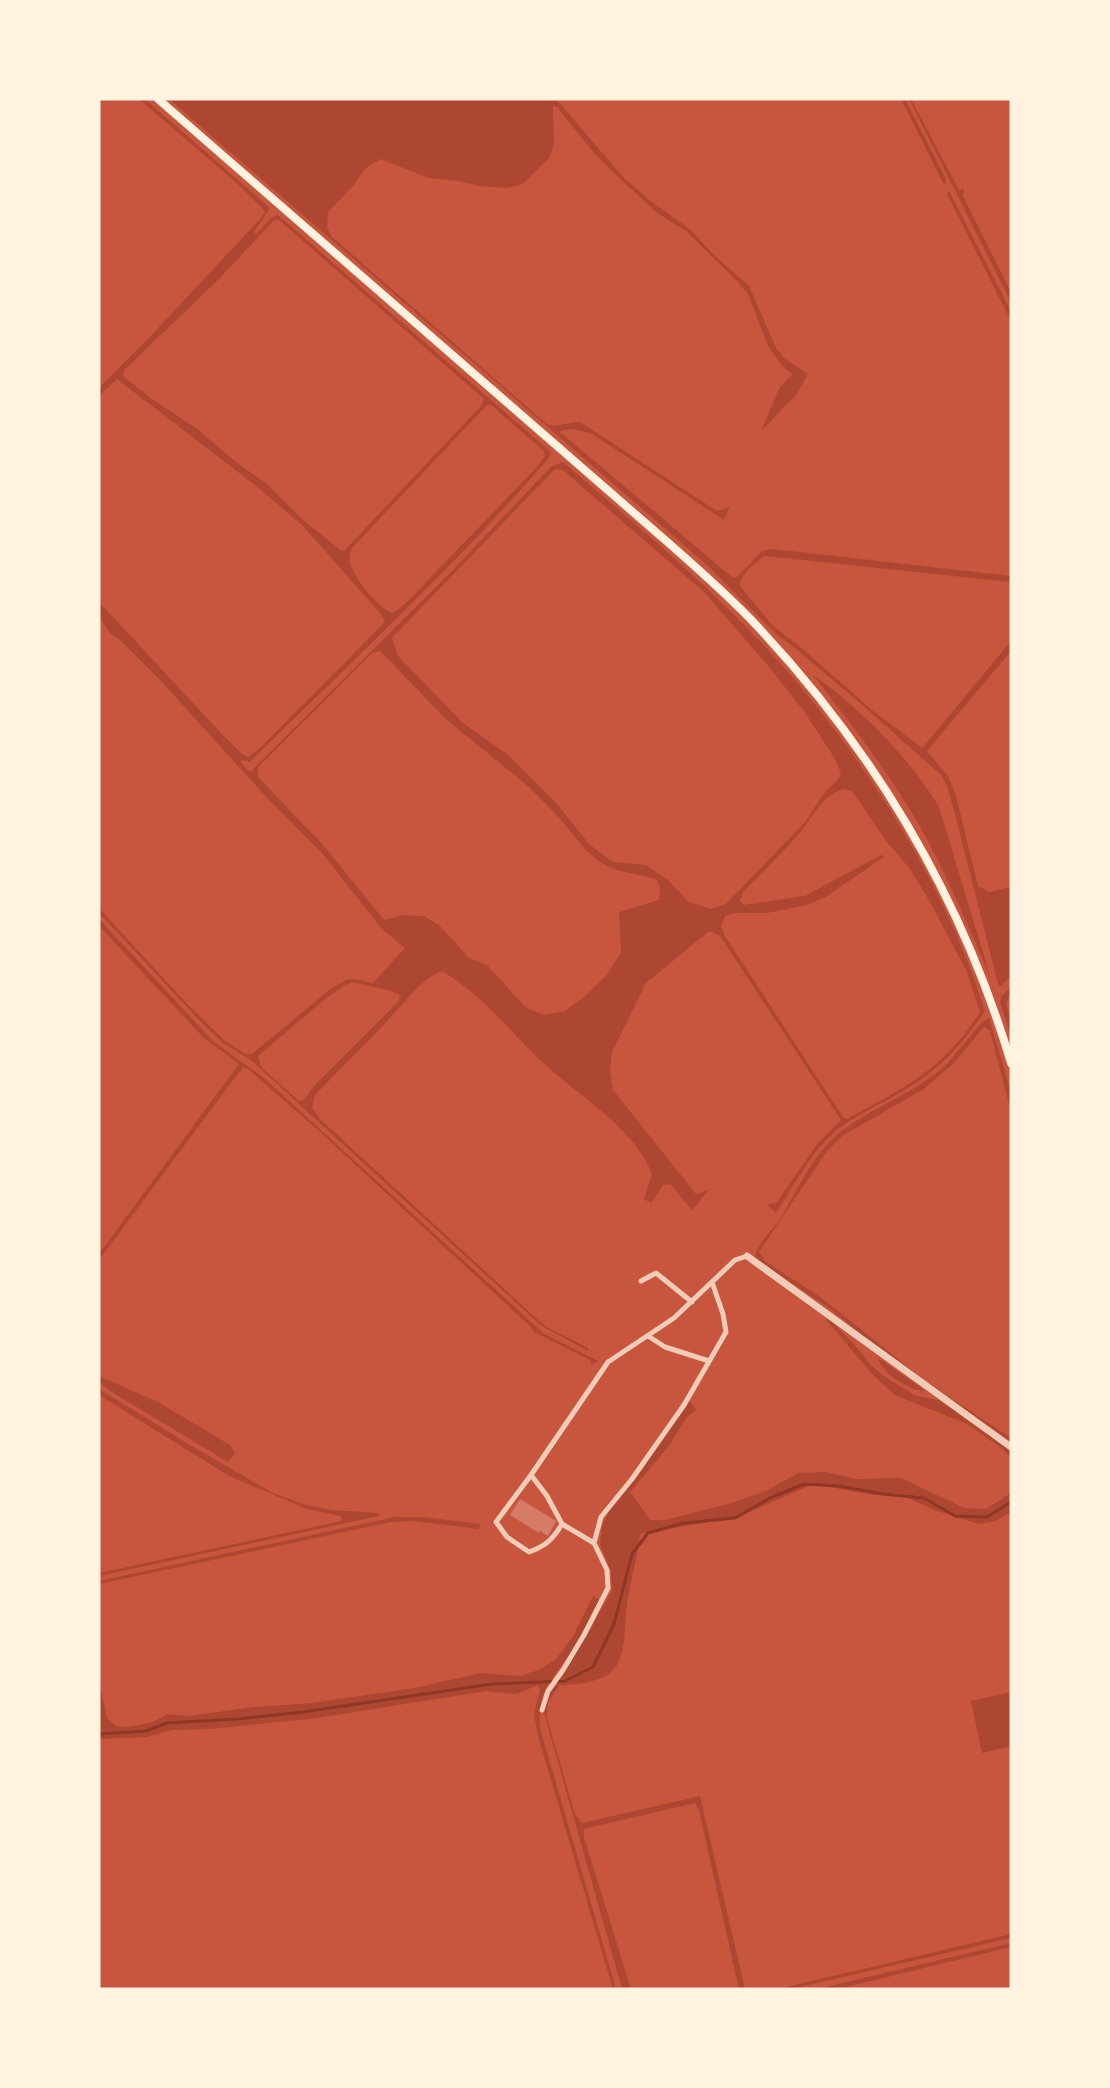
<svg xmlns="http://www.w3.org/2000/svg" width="1110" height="2088" viewBox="0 0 1110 2088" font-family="'Archivo Narrow',sans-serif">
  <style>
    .green { fill: #ae4732; fill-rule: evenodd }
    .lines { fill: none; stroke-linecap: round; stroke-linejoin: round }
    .stream { stroke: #8f3625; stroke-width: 3 }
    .building { fill: #d67c66 }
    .minor { stroke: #f1ccb7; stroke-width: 5 }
    .tertiary { stroke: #f1ccb7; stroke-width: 7 }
    .primary { stroke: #fff3e0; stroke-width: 8 }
  </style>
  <rect width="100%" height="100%" fill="#c8553d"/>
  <!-- green -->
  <path class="green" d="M139 99H145L270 208 254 232 256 234 272 217 278 215 551 452 549 458C456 565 351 662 250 762L242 760 241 763 250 772 451 572 542 476 552 466 563 462C634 523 707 583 770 652 860 750 946 884 985 1011 961 1045 940 1070 903 1091 877 1107 847 1118 826 1140 806 1161 792 1189 776 1213L767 1205 777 1202 818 1143 841 1120 720 936 709 931 646 983 612 1052 610 1071 613 1090 696 1194 709 1190 692 1210 670 1184 663 1185 651 1203 644 1199 652 1174C634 1127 577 1095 541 1061 509 1030 481 994 442 971 419 981 407 1000 390 1018 366 1044 340 1069 315 1095L312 1108 322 1121 537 1319 547 1327 588 1348V1351L544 1327 535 1320 252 1061 223 1043 201 1022 99 913V908L188 1005 224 1040 245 1054H252L329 990 346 980 355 979 373 983 405 948 382 929 322 853 269 800 160 680 121 641 109 632 99 616V602L220 732 242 754 248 757 259 749 385 622 381 614 303 526 255 485 117 379 99 396V388L147 340 261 218 265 211 239 185ZM274 220H279L484 399 481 406 344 551 340 550 302 519 267 484 236 462 196 428 156 402 123 376 124 370 220 278ZM490 404 544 451 545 456 535 469 406 603 393 613C378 609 354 578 350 563 349 557 350 553 352 548L486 406ZM555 469 563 470 704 592 770 668 806 714 835 759 841 773 839 778 822 796 806 821 726 904 711 909 689 902 668 880 646 865 615 862 607 858 589 844 557 804 508 755 463 723 398 656 392 638ZM380 651 446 719 529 787 556 814 586 850 597 860 613 869 656 879 660 887 659 900 619 912 621 953 606 976 585 996 565 1011 544 1015 526 1008 487 965 469 958 440 926 424 916 403 915 384 920 323 845 258 777V767L372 653ZM845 789 852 791 887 842 910 869 929 900 967 972 980 1012C943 1070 906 1087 847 1119L843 1117 725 936 721 926 725 916 737 913H767L807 905 826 897 885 856 881 855 805 896 744 905 740 901 743 892C763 871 784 852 802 830 814 815 824 793 845 789ZM352 982 388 990 400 995 398 1002 313 1087 305 1099 299 1101 261 1067 258 1056 323 1001 343 986Z
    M169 99H556L623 177 652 202 691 230 714 255 749 286 776 348 784 358 808 374 796 395 763 429 762 428 780 387 792 374 782 366 768 346 748 294 737 281 686 231 656 212 614 173 589 147 557 107H553L554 143 549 158 523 184 507 188 479 186 459 181 429 178 381 159 366 168 353 186 328 212 327 227 331 236 548 425C560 427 568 422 580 422L717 511 730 507 724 520 592 434C582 431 570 426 560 432L733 578 737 577 762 551 773 549 1011 576V582L765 556C755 563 741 572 740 586L772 625 803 649 873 711 921 747 924 746 1011 641V651L927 751 948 776 956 796 978 886 989 892 1011 887V975L1001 987 998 984 955 814 947 786 941 775 860 703 795 648 777 635 707 565Z
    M901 99H905L946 179V184L943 183Z
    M909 99H911L959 190 964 189 963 196 1011 292V302Z
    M949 191 1011 311V321L947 194Z
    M813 675C860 708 910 758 939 807L991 979C972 934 953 889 930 845 898 784 855 729 813 675Z
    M99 919 214 1042 264 1078 543 1333 598 1361 592 1365 590 1360 534 1332 530 1326 319 1131 248 1069 243 1068 231 1083 99 1260V1254L239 1064 204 1038 99 926Z
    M1011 986V992L1006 1004 1011 1019V1037L1000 1002 1001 997Z
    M989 1018 1011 1092V1111L990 1031 984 1027 955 1062 924 1089 842 1136 827 1151 759 1252 765 1261 823 1299 924 1380 1011 1438V1441L942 1395 870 1342 832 1310 755 1258C757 1242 774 1230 782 1216 798 1189 813 1154 838 1134 869 1109 908 1096 939 1071 955 1059 976 1024 989 1018Z
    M828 1318 853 1343 871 1365 885 1377 916 1396 939 1400 1004 1446 1011 1452V1457L997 1445 967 1424 895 1395 874 1376 826 1320Z
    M878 1359 883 1361 925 1391C909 1390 884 1375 878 1359Z
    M99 1376 158 1402 230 1445 235 1453 228 1462 115 1394 99 1382Z
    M99 1389 190 1445 273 1493 306 1505 332 1510 379 1513V1516L99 1576V1573L342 1521 340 1516 307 1509 229 1476 99 1395Z
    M690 1401 696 1410 686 1418 669 1446 630 1492 650 1520H665L728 1504 766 1491 798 1473 825 1472 857 1479 901 1478 964 1508 986 1509 1011 1493V1512L996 1521 979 1524 934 1510 897 1493 873 1495 813 1484 738 1517 640 1534C637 1556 632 1577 628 1598 624 1617 627 1646 618 1663 609 1682 578 1685 560 1685L548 1702 547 1718 575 1814 582 1823 700 1796 745 1989H739L699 1811 695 1803 584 1829V1837L630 1986V1989H622L544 1713 547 1697 561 1678 612 1591 611 1572 600 1544 602 1526 610 1509Z
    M395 1517H422L481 1524 478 1529 414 1521 391 1522 99 1584V1581Z
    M593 1596 601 1601C592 1617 583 1634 573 1649 552 1681 538 1687 540 1728L616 1989H613L538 1736 534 1714 540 1689 538 1685 516 1694 486 1691 317 1718 211 1729 173 1730 146 1737 99 1739V1680L107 1718 116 1726 129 1727 153 1722 167 1714 188 1716 254 1707 312 1703 414 1688 481 1673 520 1676 538 1670 556 1659 573 1636Z
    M1011 1692V1746L982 1753 971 1701Z
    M1011 1934V1938L791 1989H778Z
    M1011 1943V1947L838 1989H817Z"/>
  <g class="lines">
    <!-- stream -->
    <path class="stream" d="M99 1734 146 1731 167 1723 237 1719 303 1712 492 1684 565 1681 593 1667 614 1624 632 1554 648 1533 684 1523 735 1518 770 1498 804 1484 839 1486 883 1494 924 1498 955 1516 987 1517 1011 1502"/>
  </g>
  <!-- building -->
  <path class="building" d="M520 1499 556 1521 548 1536 540 1531 539 1533 510 1515Z"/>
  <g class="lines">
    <!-- minor -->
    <path class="minor" d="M641 1281 656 1273 692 1302
      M648 1336 665 1347 709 1361
      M531 1475 547 1496 562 1524C553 1539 546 1546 529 1552L507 1537 496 1522 531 1475 608 1362 674 1318 735 1260 747 1256
      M562 1524 594 1543 601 1517 632 1479 684 1405 726 1332 723 1314 712 1282
      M542 1710 548 1691 563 1670 584 1635 608 1588 607 1570 594 1543"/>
    <!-- tertiary -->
    <path class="tertiary" d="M747 1256 1011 1447"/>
    <!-- primary -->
    <path class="primary" d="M158 99 672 546C701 572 731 598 758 627 875 752 962 898 1011 1063"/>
  </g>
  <!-- border -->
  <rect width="1110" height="2088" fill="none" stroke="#fff3e0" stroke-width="201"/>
</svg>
